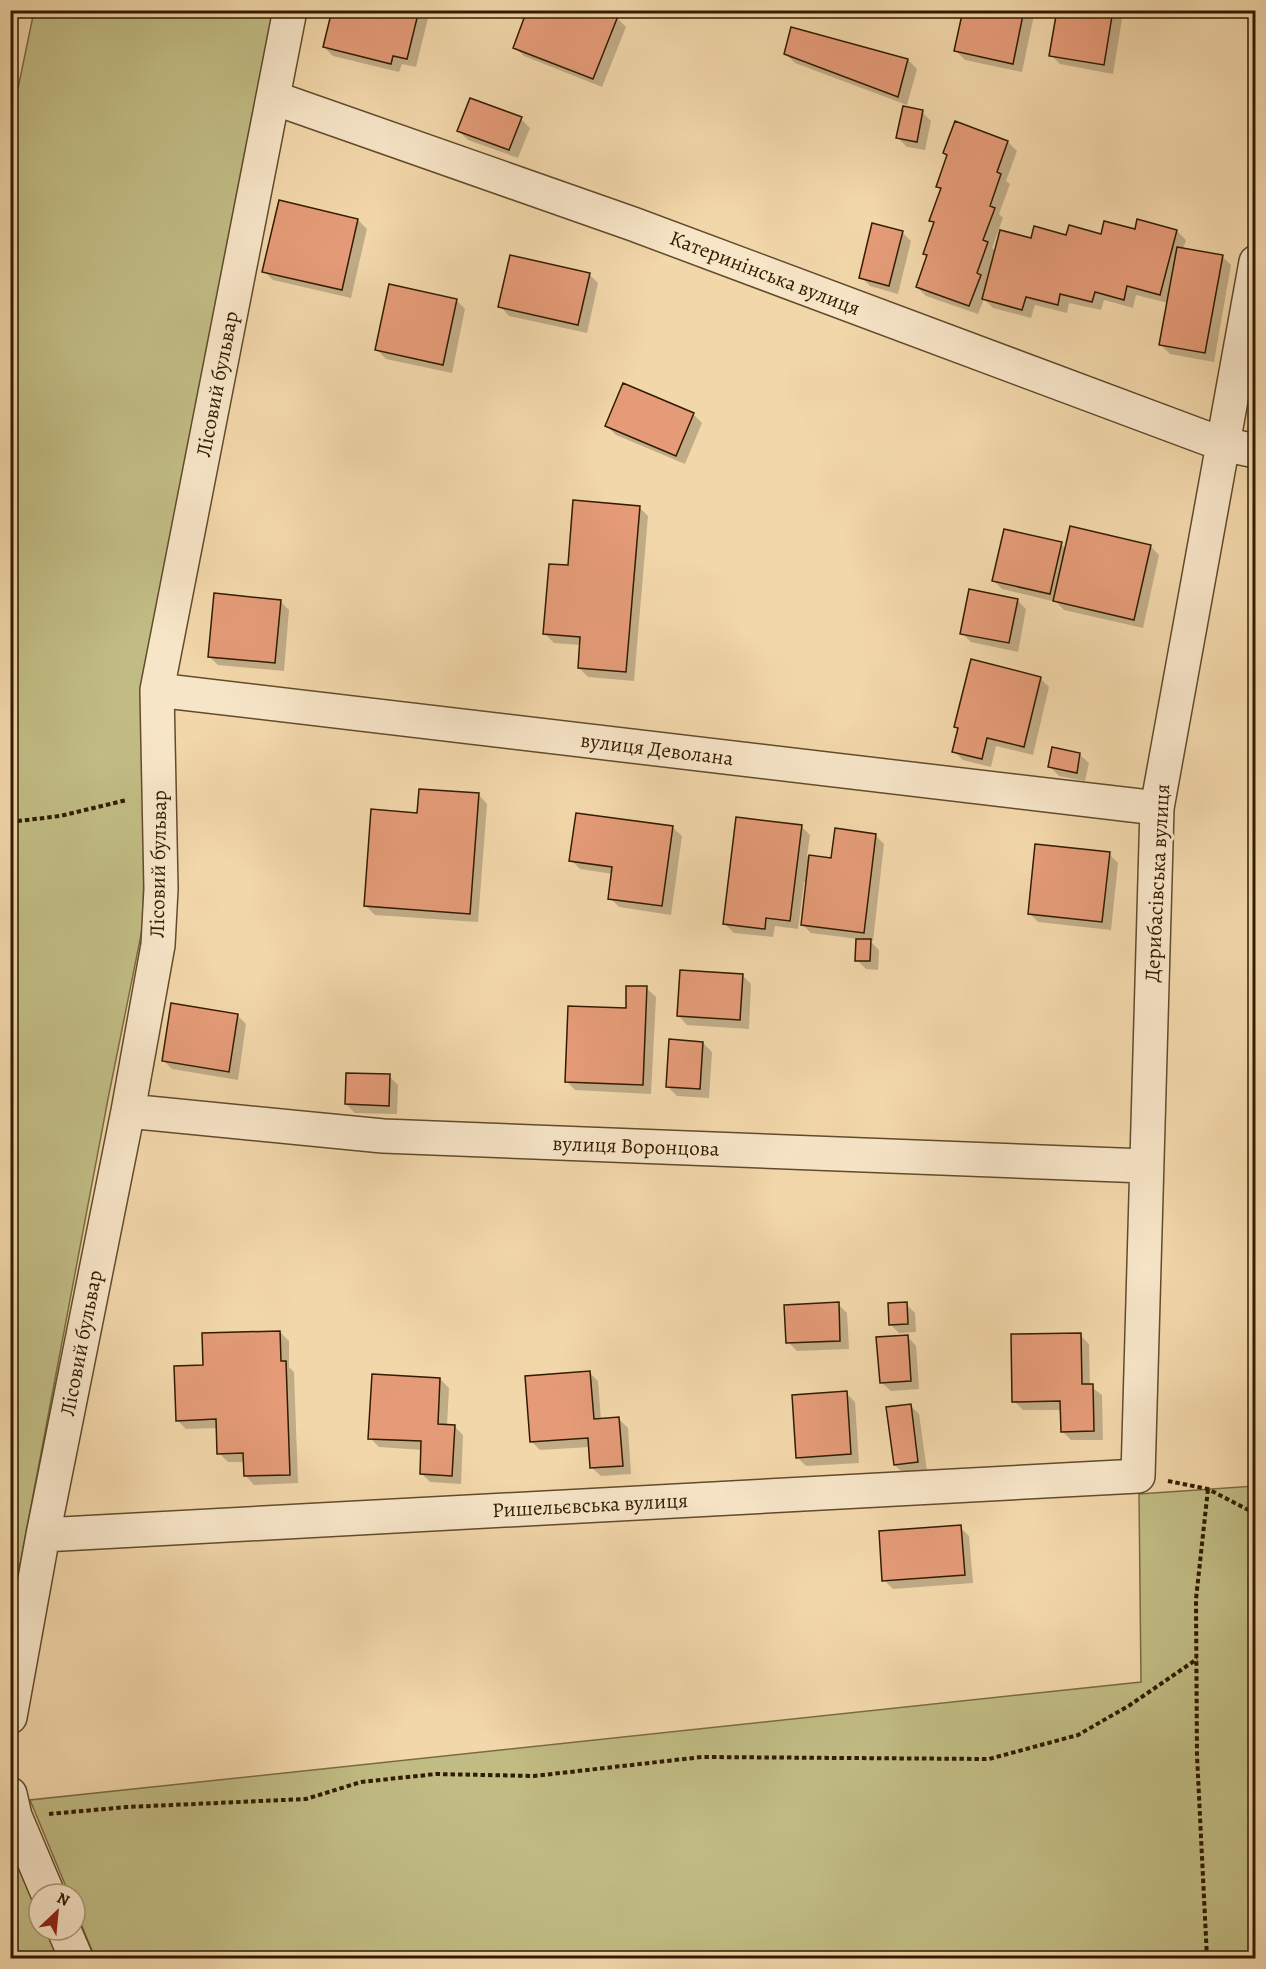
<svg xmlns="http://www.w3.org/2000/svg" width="1266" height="1969" viewBox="0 0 1266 1969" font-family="Alegreya,serif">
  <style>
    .green { fill: #c1bc84; stroke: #7a6c42; stroke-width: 1.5 }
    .shadow { fill: #0003 }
    .building { fill: #e59b78; stroke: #321c00; stroke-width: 1.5 }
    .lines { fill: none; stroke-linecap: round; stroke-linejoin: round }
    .street-casing { stroke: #624b2a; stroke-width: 36 }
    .path { stroke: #321c00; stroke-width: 4; stroke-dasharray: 4.5 3; stroke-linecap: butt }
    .street { stroke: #f7e5c8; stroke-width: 33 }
    .labels { text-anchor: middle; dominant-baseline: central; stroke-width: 6; stroke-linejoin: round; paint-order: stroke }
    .street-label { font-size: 21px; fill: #321c00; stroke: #f7e5c8 }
  </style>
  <rect width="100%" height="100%" fill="#f2d7aa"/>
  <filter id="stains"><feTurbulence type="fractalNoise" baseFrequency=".00333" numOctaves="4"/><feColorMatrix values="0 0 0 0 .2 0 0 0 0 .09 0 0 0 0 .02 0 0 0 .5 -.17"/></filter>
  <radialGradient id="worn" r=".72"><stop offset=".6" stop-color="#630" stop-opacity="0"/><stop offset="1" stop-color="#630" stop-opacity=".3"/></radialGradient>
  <!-- green -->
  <path class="green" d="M34 11H280L147 687 143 925 108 1099 11 1612V122Z
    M1255 1486V1958H95L75 1909V1894H69L30 1800 1141 1682 1139 1494Z
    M10 1843 39 1895V1930H52L63 1958H11Z"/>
  <!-- shadow -->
  <path class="shadow" d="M333 10H430L416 67 402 64 399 72 333 56 324 47Z
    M493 10H505L504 14Z
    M964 10H1035L1022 72 965 60 956 51Z
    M1058 10H1121L1123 13 1113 74 1060 64 1051 55Z
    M617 18 626 27 602 87 524 56 515 47Z
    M786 54 908 60 917 69 907 105 795 63Z
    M922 112 931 121 925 150 907 147 898 138Z
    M521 119 530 128 518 158 468 140 459 131Z
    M955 123 1008 142 1017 151 1006 181 1010 184 999 214 1003 218 992 248 996 251 1032 239 1102 236 1136 230 1177 231 1186 240 1183 249 1222 256 1231 265 1214 362 1170 354 1161 345 1168 303 1136 295 1133 308 1104 300 1101 310 1069 303 1067 313 1035 305 1031 318 993 308 984 299 978 314 926 296 917 287 928 257 925 254 935 224 931 220 942 191 938 187 948 157 945 153Z
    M358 220 367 229 351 298 273 280 264 271Z
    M902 232 911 241 898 294 870 286 861 277Z
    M589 274 598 283 587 333 509 316 500 306Z
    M456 300 465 309 452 373 386 359 377 350Z
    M693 414 702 423 685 464 616 435 607 426Z
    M639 507 648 516 634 681 588 677 579 668 581 645 554 643 545 634 569 567Z
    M1061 544 1066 549 1150 546 1159 555 1143 628 1064 610 1056 602 1002 589 993 580Z
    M1017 600 1026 609 1018 652 971 642 962 633Z
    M280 601 289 610 284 671 218 665 209 656Z
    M1040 678 1049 687 1033 755 996 746 991 767 963 760 954 751 959 731 955 727Z
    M1079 754 1089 763 1085 781 1059 776 1050 767Z
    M478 794 487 804 478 922 375 915 366 906 419 814Z
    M801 826 810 835 807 856 832 860 875 835 884 844 873 941 869 940 879 950 878 970 866 969 857 960 858 939 811 933 802 924 807 882H804L798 929 775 926 773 937 734 933 725 924Z
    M672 827 682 836 671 915 619 907 610 898 613 874 580 869 571 860Z
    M1109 854 1118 863 1111 930 1038 922 1029 913Z
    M742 975 751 984 749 1029 687 1025 678 1015Z
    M646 988 656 997 651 1094 575 1090 566 1081Z
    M237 1015 246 1024 238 1080 172 1069 163 1060Z
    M703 1043 712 1052 709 1098 677 1096 668 1087Z
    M389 1076 398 1085 397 1114 355 1113 346 1104Z
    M838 1304 847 1313 849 1349 797 1351 788 1342Z
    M906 1304 915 1313 916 1332 899 1333 890 1324Z
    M280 1332 289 1341V1367L294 1372 298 1483 254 1485 245 1475V1462H228L219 1453 218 1428 186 1429 177 1420 204 1367Z
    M1080 1335 1089 1344 1090 1386 1102 1395 1103 1440H1071L1062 1431V1410H1023L1014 1401Z
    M907 1336 916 1346 919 1389 891 1391 881 1382Z
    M589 1372 598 1381 601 1420 619 1419 628 1428 631 1474 601 1476 591 1467 590 1447 540 1450 531 1441Z
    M440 1379 449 1388 447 1426H454L463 1435 461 1484 430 1482 421 1473 422 1450 379 1447 370 1438Z
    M846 1393 855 1402 859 1463 806 1466 797 1457Z
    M910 1405 919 1414 927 1471 904 1474 895 1465Z
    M960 1527 969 1536 973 1583 893 1589 884 1580Z"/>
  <!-- building -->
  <path class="building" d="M332 10H419L407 59 393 56 391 64 323 47Z
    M527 10H602L618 16 593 79 513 48Z
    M963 10H1024L1013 64 954 51Z
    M1057 10H1113L1104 65 1049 56Z
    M791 27 908 59 898 97 784 54Z
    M470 98 522 117 509 150 457 131Z
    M903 106 923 110 917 142 896 138Z
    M955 121 1008 141 997 172 1001 174 990 206 995 208 983 240 988 242 977 273 981 275 969 306 916 287 927 255 923 254 934 222 929 221 941 188 936 187 947 155 943 153Z
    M279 200 358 219 342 290 262 272Z
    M1137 219 1177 230 1160 295 1127 286 1124 300 1095 292 1092 302 1060 294 1058 305 1026 297 1022 310 982 299 1000 230 1031 238 1034 226 1066 235 1069 225 1101 234 1104 221 1135 229Z
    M872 223 903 231 889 286 859 278Z
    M1177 247 1223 255 1205 353 1159 345Z
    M510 255 590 273 578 325 498 307Z
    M389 284 457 299 443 365 375 350Z
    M623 383 694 413 676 456 605 426Z
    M573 500 640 506 626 672 578 668 580 637 543 634 549 564 568 565Z
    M1070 526 1151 545 1134 620 1053 601Z
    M1004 529 1062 542 1050 594 992 581Z
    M969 589 1018 599 1009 643 960 634Z
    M214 593 281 600 275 663 208 657Z
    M971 659 1041 677 1024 747 987 738 982 759 952 752 958 728 954 727Z
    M1052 747 1080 753 1077 773 1048 767Z
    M419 789 479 793 470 914 364 906 371 809 417 813Z
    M576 813 673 826 662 906 608 899 612 867 569 861Z
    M736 817 802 825 790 921 766 918 765 929 723 924Z
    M835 828 876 834 864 933 801 925 809 855 831 858Z
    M1035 844 1110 852 1102 922 1028 914Z
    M856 939H871L870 961H855Z
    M680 970 743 974 740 1020 677 1016Z
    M626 986H647L643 1085 565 1082 568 1006 626 1008Z
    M171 1003 238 1014 229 1072 162 1061Z
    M669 1039 703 1042 700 1089 666 1087Z
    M346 1073 390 1074 389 1106 345 1104Z
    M839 1302 840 1341 786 1343 784 1305Z
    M907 1302 908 1324 889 1325 888 1303Z
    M280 1331 281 1361H286L290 1475 244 1476 243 1453 217 1454 216 1419 176 1421 174 1366 203 1365 202 1333Z
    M1081 1333 1082 1384H1093L1094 1431 1061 1432 1060 1401 1012 1402 1011 1334Z
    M908 1335 911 1381 880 1383 876 1337Z
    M590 1371 594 1419 619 1417 623 1466 590 1468 588 1438 530 1442 525 1376Z
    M372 1374 440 1378 438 1424 455 1425 452 1476 420 1474 421 1441 368 1439Z
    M847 1391 851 1454 796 1458 792 1395Z
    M911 1404 918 1462 894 1465 886 1407Z
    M961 1525 965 1575 882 1581 879 1531Z"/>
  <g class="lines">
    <!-- street casing -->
    <g class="street-casing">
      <path id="street" d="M274 98 633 224 1222 444 1256 451
        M157 690 1157 808
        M128 1111 383 1136 1145 1166
        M43 1535 1138 1476 1157 808 1256 262
        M10 1717 43 1535 128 1111 158 945 161 889 157 690 290 10
        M10 1794 15 1816 48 1894
        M64 1930 76 1958"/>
    </g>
    <!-- path -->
    <path class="path" d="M10 822 60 816 127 800
      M1168 1481 1208 1489 1256 1514
      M49 1814 127 1807 306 1799 361 1782 436 1774 534 1776 702 1757 989 1759 1078 1735 1130 1705 1197 1659
      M1207 1958 1197 1756 1196 1599 1208 1489"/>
    <!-- street -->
    <use href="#street" class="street"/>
  </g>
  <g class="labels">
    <!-- street labels -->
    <g class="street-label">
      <text transform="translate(765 273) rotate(21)">Катеринінська вулиця</text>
      <text transform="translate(217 384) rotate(-79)">Лісовий бульвар</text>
      <text transform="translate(657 749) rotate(7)">вулиця Деволана</text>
      <text transform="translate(158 864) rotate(-89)">Лісовий бульвар</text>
      <text transform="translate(1157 883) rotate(-87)">Дерибасівська вулиця</text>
      <text transform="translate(636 1146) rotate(2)">вулиця Воронцова</text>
      <text transform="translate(81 1343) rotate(-79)">Лісовий бульвар</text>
      <text transform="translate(590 1505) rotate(-3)">Ришельєвська вулиця</text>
    </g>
  </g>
  <!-- margin -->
  <rect width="1266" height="1969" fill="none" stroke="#f2d7aa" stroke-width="36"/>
  <rect x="12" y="12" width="1242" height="1945" fill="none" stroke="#321c00" stroke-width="3"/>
  <rect x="18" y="18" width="1230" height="1933" fill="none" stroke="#321c00" stroke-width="1.5"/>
  <!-- north arrow -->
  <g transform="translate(57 1912) rotate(26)"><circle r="28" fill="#f7e5c8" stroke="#a89578" stroke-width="1.5"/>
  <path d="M0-4.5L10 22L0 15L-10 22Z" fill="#8f2418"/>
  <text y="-9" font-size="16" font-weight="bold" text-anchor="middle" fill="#321c00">N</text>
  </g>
  <rect width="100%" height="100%" filter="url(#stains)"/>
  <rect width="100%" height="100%" fill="url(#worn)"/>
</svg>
